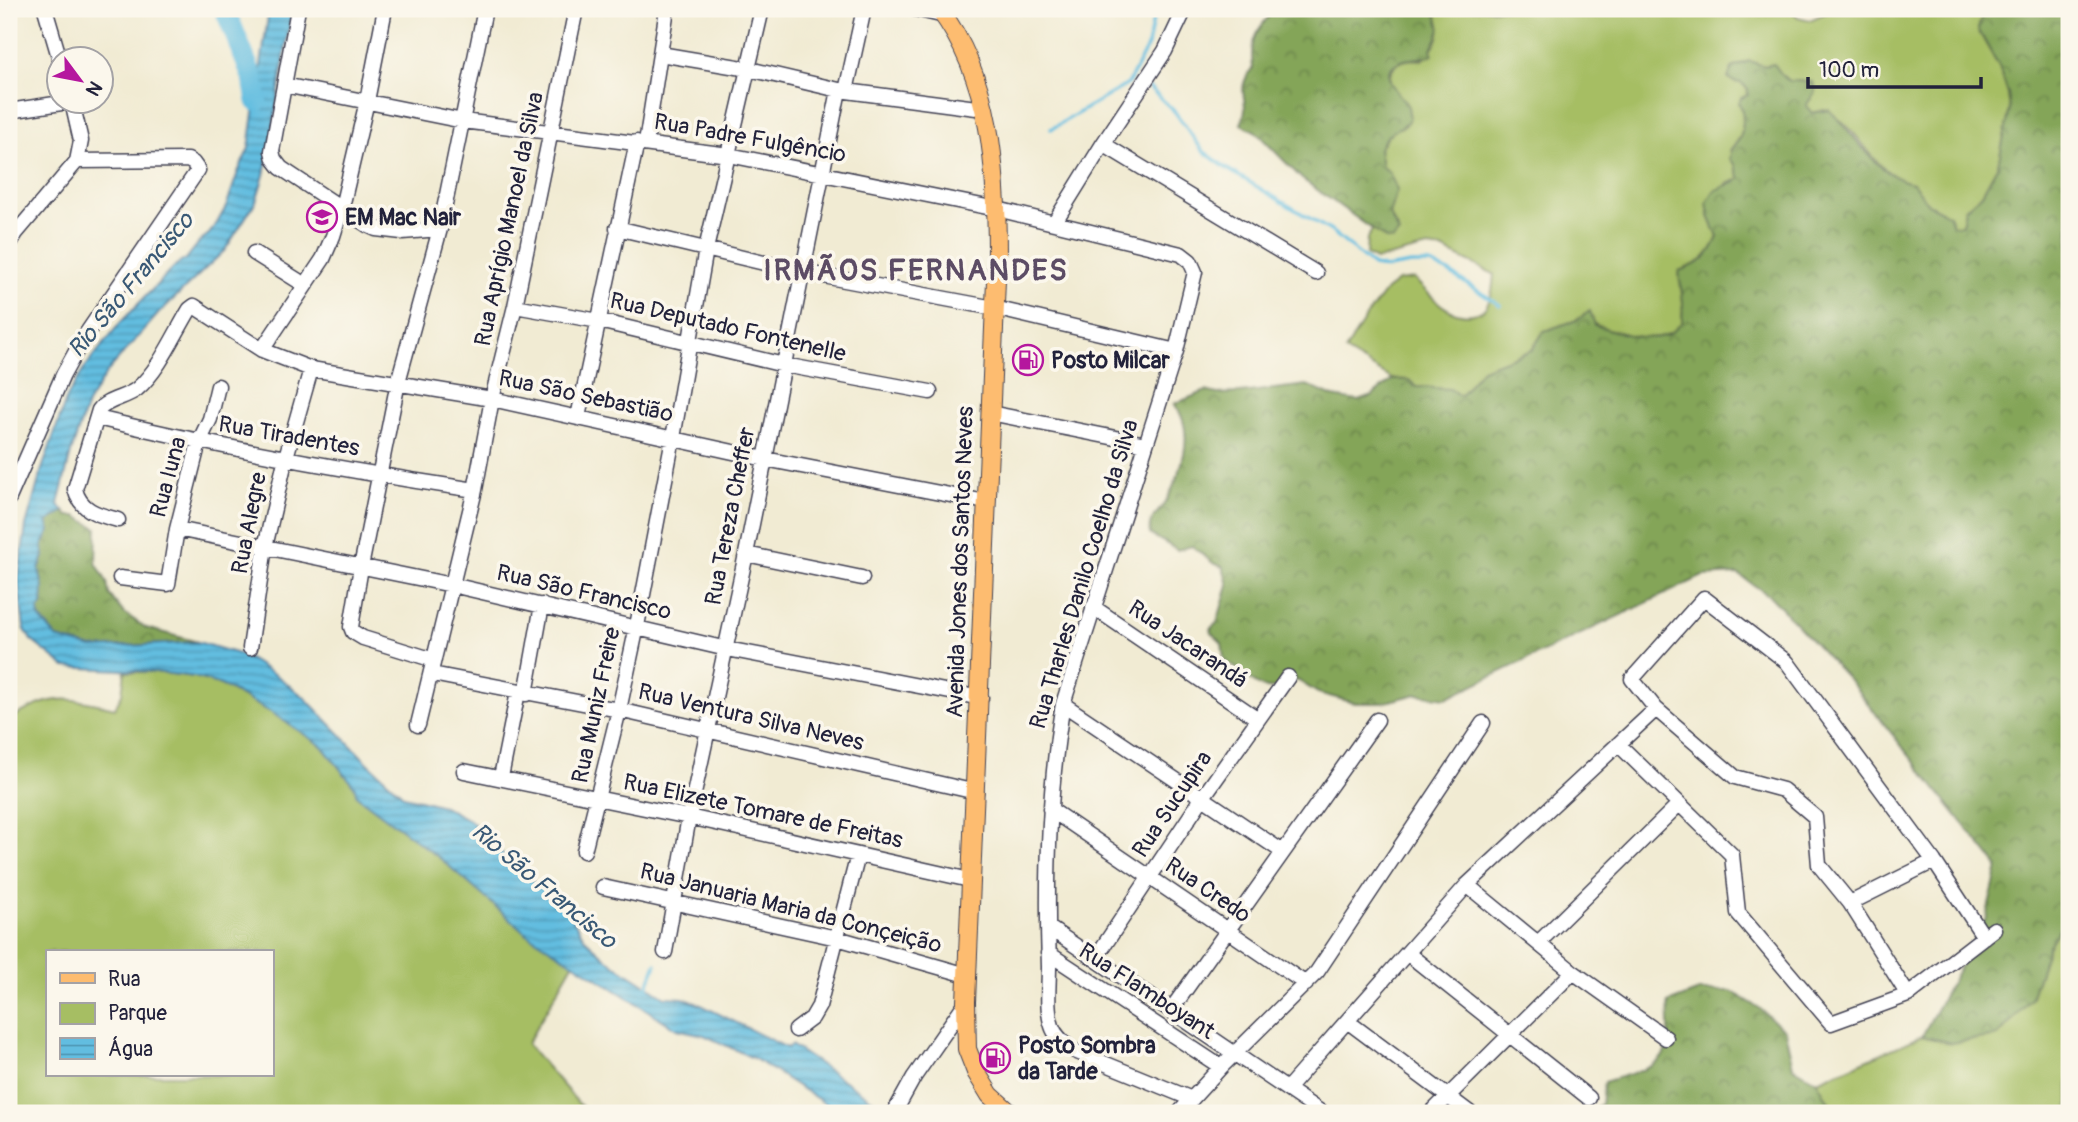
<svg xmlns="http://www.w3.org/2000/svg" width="2078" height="1122" viewBox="0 0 2078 1122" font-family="Pangolin,sans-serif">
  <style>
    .green { fill: #a6be63; stroke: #64704f; stroke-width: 2; fill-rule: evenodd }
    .forest { fill: url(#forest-crowns); stroke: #53644a; stroke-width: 2 }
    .water { fill: url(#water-rules); stroke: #42708e; stroke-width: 2 }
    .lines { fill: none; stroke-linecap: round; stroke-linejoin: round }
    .stream { stroke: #62bde0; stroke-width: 3.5 }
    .river { stroke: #62bde0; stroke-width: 21 }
    .minor-casing { stroke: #414052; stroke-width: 17 }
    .major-casing { stroke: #414052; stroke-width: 20 }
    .minor { stroke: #fff; stroke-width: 14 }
    .major { stroke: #fdbc6f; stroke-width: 18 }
    .labels { text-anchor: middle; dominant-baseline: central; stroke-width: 7; stroke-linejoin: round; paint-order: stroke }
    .street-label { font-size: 23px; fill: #22223b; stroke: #fbf7ec }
    .poi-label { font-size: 23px; font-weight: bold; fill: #22223b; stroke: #fbf7ec; text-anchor: start }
    .water-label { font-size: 24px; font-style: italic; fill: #385875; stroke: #fbf7ec }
    .district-label { font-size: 30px; font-weight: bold; letter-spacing: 2px; fill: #5c4c65; stroke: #fbf7ec }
  </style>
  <defs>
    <pattern id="forest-crowns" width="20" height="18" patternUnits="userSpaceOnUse" patternTransform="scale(1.75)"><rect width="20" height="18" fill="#84a559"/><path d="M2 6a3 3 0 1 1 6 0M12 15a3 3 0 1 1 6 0" fill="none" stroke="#6c864b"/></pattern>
    <pattern id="water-rules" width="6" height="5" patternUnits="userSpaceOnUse" patternTransform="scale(1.75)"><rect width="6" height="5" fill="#62bde0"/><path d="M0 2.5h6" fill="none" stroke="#5099b7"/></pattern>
  </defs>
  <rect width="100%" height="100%" fill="#fbf7ec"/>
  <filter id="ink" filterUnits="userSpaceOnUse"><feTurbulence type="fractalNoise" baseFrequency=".0143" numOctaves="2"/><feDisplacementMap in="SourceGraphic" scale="14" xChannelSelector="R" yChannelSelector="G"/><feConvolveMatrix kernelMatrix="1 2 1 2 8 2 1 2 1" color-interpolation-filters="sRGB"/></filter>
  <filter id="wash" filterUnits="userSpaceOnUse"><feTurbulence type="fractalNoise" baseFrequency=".00686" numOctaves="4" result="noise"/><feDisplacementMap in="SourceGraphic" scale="28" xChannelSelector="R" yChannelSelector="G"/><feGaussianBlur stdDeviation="1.57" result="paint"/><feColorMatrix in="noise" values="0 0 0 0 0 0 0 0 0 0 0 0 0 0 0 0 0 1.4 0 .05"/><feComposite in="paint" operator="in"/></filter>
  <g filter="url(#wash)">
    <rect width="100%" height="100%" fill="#f1ebd3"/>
    <!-- green -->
    <path class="green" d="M1434 9H1790L1798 17 1810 20 1835 9H1984L1978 30 1999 67 2008 94 2010 109 1998 165 1982 194 1965 209 1962 225H1953L1949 215 1928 204 1913 183C1878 177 1867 143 1843 122 1837 117 1830 114 1824 110L1812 113 1808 111 1802 81C1784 85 1784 78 1774 64L1764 66 1749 61 1732 68 1734 82H1741L1748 89 1741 136 1730 150 1740 179 1726 184 1709 216 1718 237C1708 260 1701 263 1679 271L1683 302 1682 323C1678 326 1674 332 1669 334 1649 344 1614 331 1595 325L1589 311 1577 320 1544 331 1532 350 1482 369 1460 396 1434 388 1417 387 1409 380 1392 379 1345 351 1366 317 1386 290 1398 281 1414 279C1430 294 1448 319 1473 314 1481 313 1486 309 1489 301 1493 293 1493 282 1494 274L1442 249 1428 247 1376 260 1366 255 1367 238 1373 229 1386 239 1398 228 1389 214 1395 198 1382 167 1379 149 1391 131 1406 125C1406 123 1408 116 1408 114 1407 97 1377 83 1396 65 1403 59 1413 59 1422 60 1440 40 1444 34 1434 9Z
      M125 672H155L195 677 221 685 269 711 322 746 355 787 357 796 441 859 526 933 574 962 527 1044 587 1113H9V720C52 693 67 697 115 708L122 694ZM47 952H271V1075H47Z
      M2069 913V1113H1835L1817 1081 1922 1036 1951 1043 2031 999 2048 947Z"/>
    <!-- forest -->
    <path class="forest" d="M1275 9H1434C1442 29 1442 30 1431 49L1433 55C1422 60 1410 57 1401 61 1372 74 1403 95 1408 107 1409 111 1409 114 1410 118 1401 133 1388 127 1379 149L1382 167 1389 172 1397 190 1389 214 1399 233 1393 240 1386 239 1302 179 1255 131 1241 124C1253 100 1232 92 1253 68 1249 39 1256 31 1275 9Z
      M1984 9H2069V913L2048 947 2031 999 1998 1036 1951 1043 1922 1036 1986 918 1998 867 1849 680 1771 597 1738 574 1703 576 1446 698 1417 694 1382 703H1355L1318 693 1297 680C1261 700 1256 681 1227 662L1224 659 1222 643 1212 633 1211 628 1217 623 1228 585 1223 567 1213 563 1192 546 1177 550 1150 534C1147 519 1159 513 1166 501 1181 474 1197 431 1174 404L1206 391 1217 394 1240 393 1307 385 1333 397 1358 401 1372 396 1392 380H1409L1417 387 1450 389 1460 396 1482 369 1532 350 1544 331 1577 320 1590 311 1595 325C1614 331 1649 344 1669 334 1674 332 1678 326 1682 322L1683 302 1679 271C1701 263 1708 260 1718 237L1709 216 1707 202 1714 191 1740 179 1735 164 1730 160C1730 149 1735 147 1740 138 1744 128 1744 112 1739 103L1741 98 1748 95V89L1741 83 1734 82 1728 78 1732 68 1749 61 1764 66 1774 64C1791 88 1787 79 1813 82L1815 92 1806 106 1812 113 1829 110C1856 134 1876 176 1913 183L1928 204 1949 215 1953 225H1962L1965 209 1982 194 1998 165 2010 109 2008 94 1999 67 1978 29Z
      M64 511 68 516H76L97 528 96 563 107 582 109 594 123 612 146 628 198 642 92 648 57 638 39 617 38 610 42 605 39 569 44 556 42 546 50 531 47 522Z
      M1699 991H1731L1758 1007 1785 1031 1793 1067 1817 1081 1835 1113H1590L1601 1104 1604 1082C1661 1064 1673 1069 1668 1003Z"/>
    <!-- water -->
    <path class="water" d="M269 9H292L271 140 264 175 256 201 225 250 159 313 107 372 87 404 71 453 58 504 64 511 47 522 50 531 42 546 44 556 39 569 43 588 42 605 38 610 39 617 57 638 92 648 198 642 242 655 277 676 304 697 367 762 404 796 443 806 471 821 518 870 564 906 586 940 612 963 665 997 683 998 701 1005 787 1048 791 1045 892 1113H840L755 1059 704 1035 677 1029 526 933 441 859 357 796 354 786 322 746 269 711 221 685 195 677 155 672 65 667 31 640 24 628 18 581 26 526 41 472 67 397 86 366 120 323 176 265 186 259 201 240 209 234 217 223 226 207 238 172 249 148Z"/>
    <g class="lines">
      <!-- stream -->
      <path class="stream" d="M1149 87 1175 112 1203 151 1229 170 1331 231 1373 266 1387 268 1411 264H1430L1447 271 1500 305
        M1051 129 1128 84 1148 45 1155 9
        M647 988 656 964"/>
      <!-- river -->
      <path class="river" d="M225 9 253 79 257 101"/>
    </g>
  </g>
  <g filter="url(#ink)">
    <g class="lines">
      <!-- minor casing -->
      <g class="minor-casing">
        <path id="minor" d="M45 9 60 60
          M298 9 272 151 274 159 281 168 367 225 376 229 402 232 440 229
          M915 9 945 16
          M660 54 749 69 839 90 984 109
          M284 85 463 121 729 155 997 209 1181 254 1190 261 1195 272 1176 351 1063 704C1048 790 1046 879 1049 967 1049 985 1046 1009 1052 1026 1055 1036 1064 1043 1072 1050L1192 1099
          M846 91 864 9
          M9 111 68 102
          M646 143 667 9
          M1103 144 1316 273
          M1054 223 1103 144 1165 51 1185 9
          M617 228 802 272 994 308 1176 351
          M9 245 16 233 77 161 81 141 72 102
          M254 253 305 285
          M515 306 599 321 784 365 930 392
          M262 350 323 259 333 236 342 207 367 101 385 9
          M990 413 1146 444
          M578 417 637 142
          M97 418C222 448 348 471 475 490
          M9 498 63 375 84 337 198 170 193 163 188 160 77 161
          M118 520C99 515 80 511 75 489L99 410C107 399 126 398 137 389 160 369 174 335 190 309L194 306 262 350 311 369 492 399 765 459 986 502
          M177 529 452 585 727 649 981 698
          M746 554 862 578
          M120 578 168 584 177 529 199 442 210 419 218 386
          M1093 607 1258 719
          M250 648 265 547 286 457 311 369
          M434 660 363 638 353 632 351 627 361 567 398 382 440 229 485 9
          M432 674 619 710 976 792
          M526 694 542 605
          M1063 704 1283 852
          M418 725 475 490 492 399 515 306 576 9
          M1618 744 1732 855 1738 913 1831 1023 1908 995 1994 929
          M464 771 689 817 970 880
          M501 777 518 692
          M1050 809 1306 984
          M584 851 619 710 637 626 673 438 706 249 762 9
          M1467 885 1573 972 1666 1038
          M603 887 837 938 967 975
          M1850 903 1934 861
          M1048 927 1322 1113
          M1538 943 1679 804
          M665 952 689 817 746 554 839 90
          M1048 953 1221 1067
          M1407 953 1589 1098
          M1095 959 1203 797 1288 677
          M1908 995 1850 903 1819 865 1815 817 1783 790 1735 777 1656 709 1632 679 1704 598 1787 662 1934 861 1984 937
          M1171 1010 1377 720
          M1347 1021 1470 1113
          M796 1030 812 1018 819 1006 858 855
          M1287 1089 1467 885 1656 709
          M894 1113 914 1077 966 1002
          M1179 1113 1221 1067 1317 972 1483 723
          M1431 1113 1573 972"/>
      </g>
      <!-- major casing -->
      <g class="major-casing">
        <path id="major" d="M939 9C992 79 997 171 997 256L966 1002 967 1049 976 1072 990 1095 1010 1113"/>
      </g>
      <!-- minor -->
      <use href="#minor" class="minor"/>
      <!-- major -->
      <use href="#major" class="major"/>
    </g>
  </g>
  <!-- icons -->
  <defs>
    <g id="school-ring" transform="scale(1.575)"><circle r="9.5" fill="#fbf7ec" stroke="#b5179e" stroke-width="1.5"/><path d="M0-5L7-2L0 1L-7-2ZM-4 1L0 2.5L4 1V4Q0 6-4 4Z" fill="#b5179e"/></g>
    <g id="fuel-ring" transform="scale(1.575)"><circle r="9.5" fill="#fbf7ec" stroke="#b5179e" stroke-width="1.5"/><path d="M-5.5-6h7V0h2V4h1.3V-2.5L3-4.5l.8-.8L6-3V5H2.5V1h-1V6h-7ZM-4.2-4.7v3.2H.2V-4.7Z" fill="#b5179e"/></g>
  </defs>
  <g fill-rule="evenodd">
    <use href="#school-ring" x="322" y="217"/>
    <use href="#fuel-ring" x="1028" y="360"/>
    <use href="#fuel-ring" x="995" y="1058"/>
  </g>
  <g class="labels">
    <!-- street labels -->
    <g class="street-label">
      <text transform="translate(750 138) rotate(10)">Rua Padre Fulgêncio</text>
      <text transform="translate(509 219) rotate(-78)">Rua Aprígio Manoel da Silva</text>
      <text transform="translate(728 327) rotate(13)">Rua Deputado Fontenelle</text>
      <text transform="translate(586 396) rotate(12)">Rua São Sebastião</text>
      <text transform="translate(289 436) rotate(10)">Rua Tiradentes</text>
      <text transform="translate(168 477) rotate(-75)">Rua Iuna</text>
      <text transform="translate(730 516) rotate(-79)">Rua Tereza Cheffer</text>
      <text transform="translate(249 523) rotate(-79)">Rua Alegre</text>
      <text transform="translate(960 562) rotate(-88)">Avenida Jones dos Santos Neves</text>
      <text transform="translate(1084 574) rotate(-73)">Rua Tharles Danilo Coelho da Silva</text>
      <text transform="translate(584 592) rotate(13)">Rua São Francisco</text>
      <text transform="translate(1188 644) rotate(34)">Rua Jacarandá</text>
      <text transform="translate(596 705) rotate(-78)">Rua Muniz Freire</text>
      <text transform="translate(751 717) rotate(13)">Rua Ventura Silva Neves</text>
      <text transform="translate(1172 804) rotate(-56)">Rua Sucupira</text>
      <text transform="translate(763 811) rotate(12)">Rua Elizete Tomare de Freitas</text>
      <text transform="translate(1208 890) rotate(34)">Rua Credo</text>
      <text transform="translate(791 908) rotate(14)">Rua Januaria Maria da Conçeição</text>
      <text transform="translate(1147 991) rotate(33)">Rua Flamboyant</text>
    </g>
    <!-- poi labels -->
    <g class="poi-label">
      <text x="345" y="217">EM Mac Nair</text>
      <text x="1051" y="360">Posto Milcar</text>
      <text x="1018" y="1045">Posto Sombra<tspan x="1018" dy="26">da Tarde</tspan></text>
    </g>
    <!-- water labels -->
    <g class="water-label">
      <text transform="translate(131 285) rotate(-50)">Rio São Francisco</text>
      <text transform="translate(544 886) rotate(40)">Rio São Francisco</text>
    </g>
    <!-- district labels -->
    <g class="district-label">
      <text x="916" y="270">IRMÃOS FERNANDES</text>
    </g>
  </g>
  <!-- margin -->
  <rect width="2078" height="1122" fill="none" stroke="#fbf7ec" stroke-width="35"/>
  <!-- legend -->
  <rect x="46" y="950" width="228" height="126" fill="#fbf7ec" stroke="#a4a2a5" stroke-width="2"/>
  <rect x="60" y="973" width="35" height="10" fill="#fdbc6f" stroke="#a4a2a5" stroke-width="2"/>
  <text x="108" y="986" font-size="21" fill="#22223b">Rua</text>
  <rect x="60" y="1003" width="35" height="21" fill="#a6be63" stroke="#a4a2a5" stroke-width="2"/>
  <text x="108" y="1020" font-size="21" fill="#22223b">Parque</text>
  <rect x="60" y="1038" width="35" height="21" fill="url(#water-rules)" stroke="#a4a2a5" stroke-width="2"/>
  <text x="108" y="1056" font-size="21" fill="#22223b">Água</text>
  <!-- north arrow -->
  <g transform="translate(80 80) rotate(122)"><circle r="33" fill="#fbf7ec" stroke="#a4a2a5" stroke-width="2"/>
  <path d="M0-5L12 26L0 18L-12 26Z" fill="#b5179e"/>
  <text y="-10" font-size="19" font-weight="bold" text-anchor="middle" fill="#22223b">N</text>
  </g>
  <!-- scale -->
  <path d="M1808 77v10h173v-10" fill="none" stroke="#22223b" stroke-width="3.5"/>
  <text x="1819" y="77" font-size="21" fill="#22223b" stroke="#fbf7ec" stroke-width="5" paint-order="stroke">100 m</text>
</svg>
